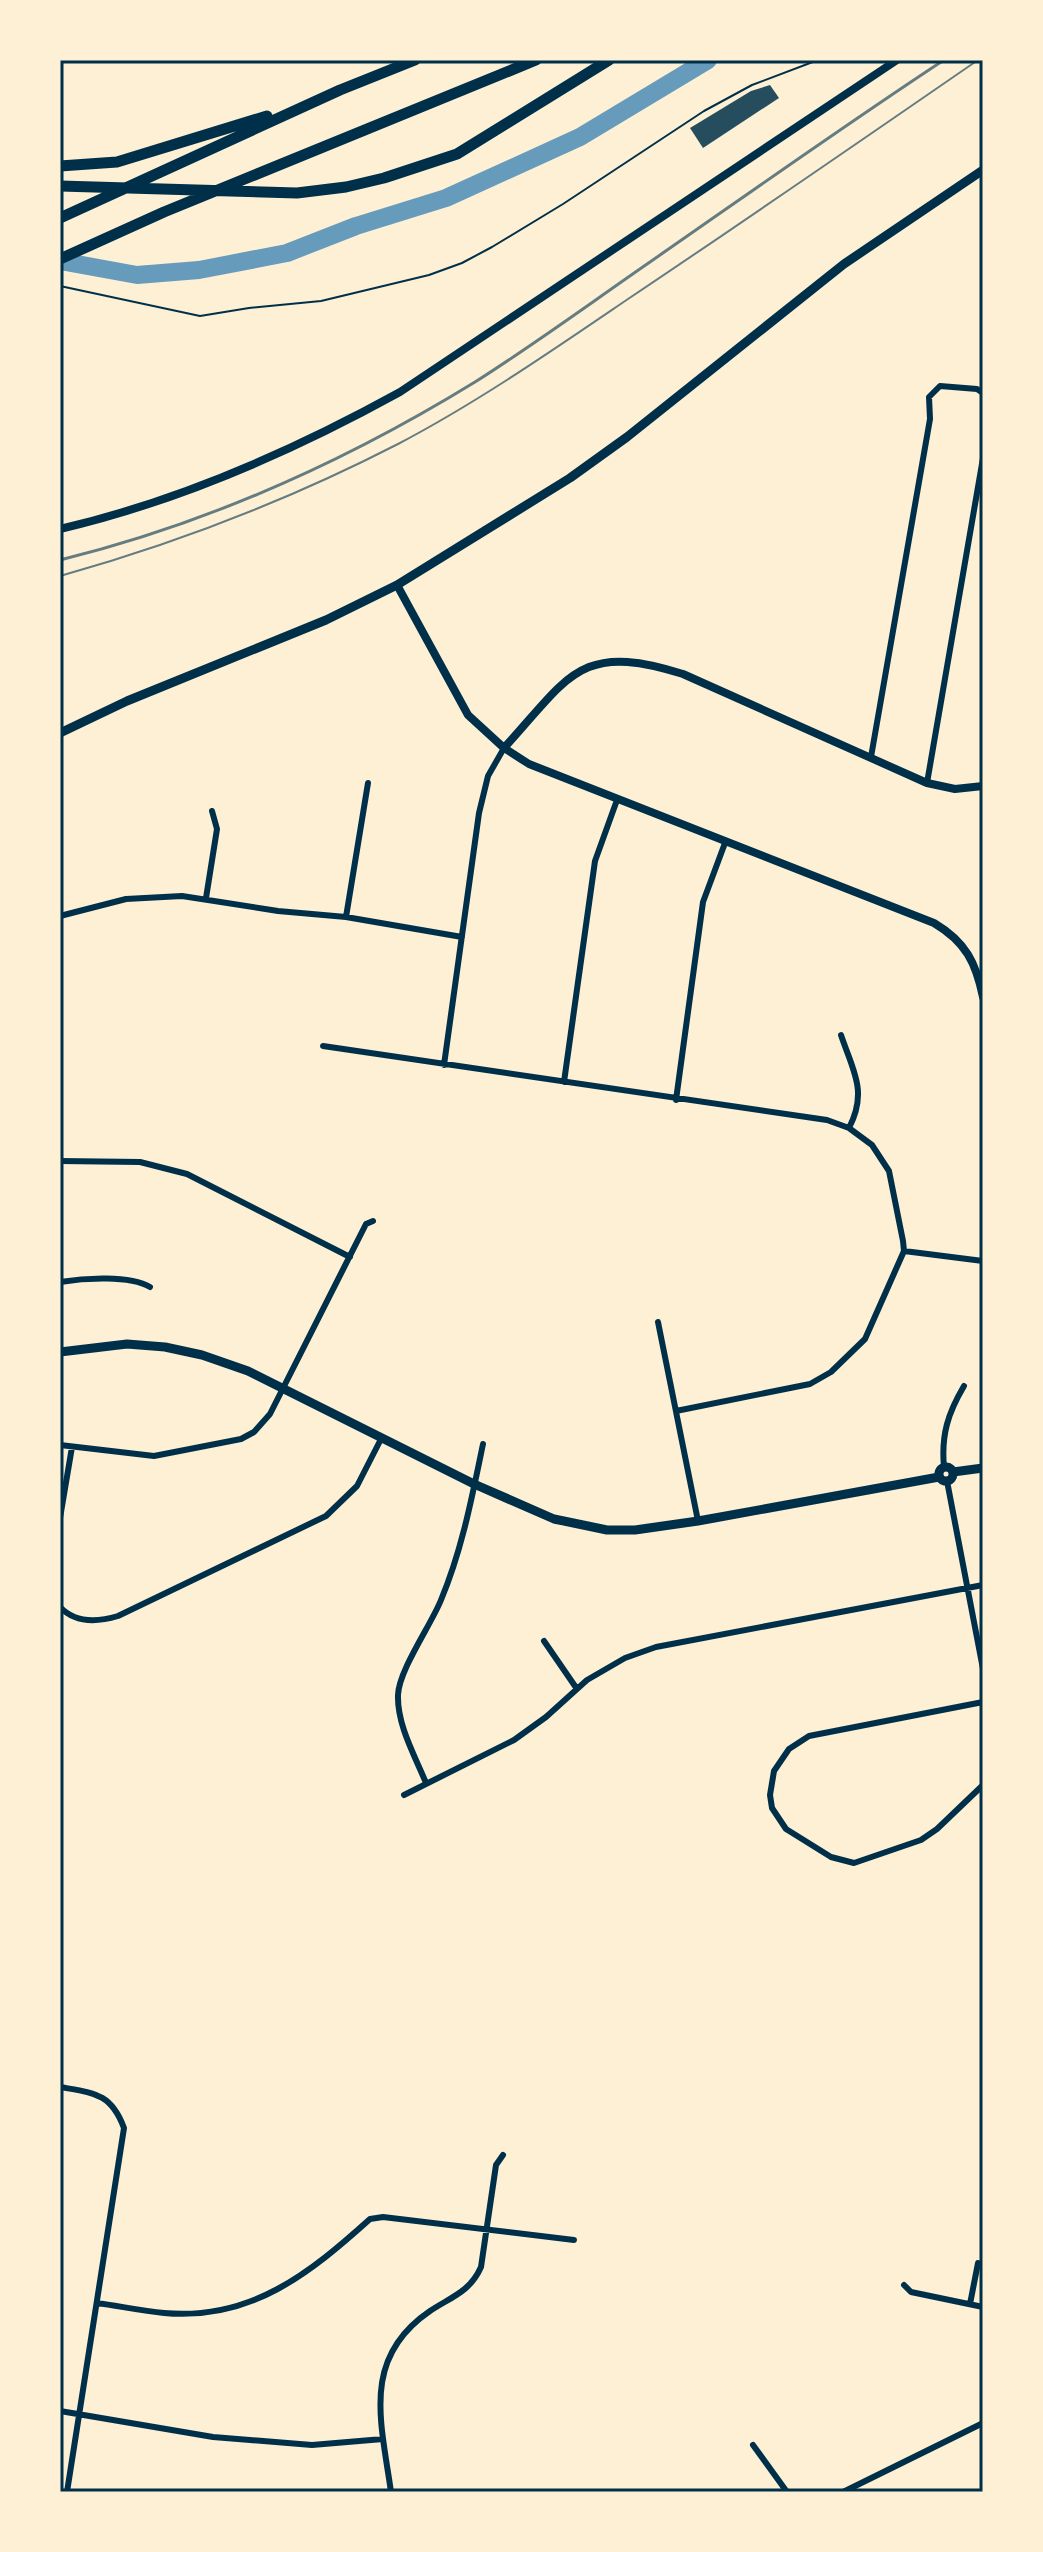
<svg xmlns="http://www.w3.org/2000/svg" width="1043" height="2552" viewBox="0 0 1043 2552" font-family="'Space Grotesk',sans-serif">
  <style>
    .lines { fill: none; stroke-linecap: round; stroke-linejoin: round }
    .river { stroke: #669bbc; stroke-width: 18 }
    .building { fill: #264d5e }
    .path { stroke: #003049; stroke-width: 2 }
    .minor { stroke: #003049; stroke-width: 6 }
    .tertiary { stroke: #003049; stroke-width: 8 }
    .secondary { stroke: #003049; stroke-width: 9 }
    .motorway { stroke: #003049; stroke-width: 11 }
    .tram { stroke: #657d81; stroke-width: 2 }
    .rail { stroke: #657d81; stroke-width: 3 }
    .neatline { fill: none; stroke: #003049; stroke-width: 3 }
  </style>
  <rect width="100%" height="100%" fill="#fdf0d5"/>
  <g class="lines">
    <!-- river -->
    <path class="river" d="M60 261 137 275 199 270 287 253 356 226 446 198 580 137 708 60"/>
  </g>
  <!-- building -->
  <path class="building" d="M770 85 779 98 703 148 690 128 751 91Z"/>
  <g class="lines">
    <!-- path -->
    <path class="path" d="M60 286 200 316 249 308 321 301 429 275 462 263 492 247 563 204 704 111 752 85 818 60"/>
    <!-- minor -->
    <path class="minor" d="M871 757 930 419 929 397 940 386 977 389 983 393
      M927 783 983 458
      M206 898 217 829 212 811
      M60 916 126 899 182 896 278 911 346 917 462 937
      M346 917 368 783
      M841 1035C853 1071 868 1091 849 1128
      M323 1046 827 1120 849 1128 872 1145 889 1171 903 1241 904 1251 865 1339 831 1372 810 1384 676 1411
      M444 1065 479 813 488 776 504 748
      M564 1082 595 861 617 800
      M676 1100 703 902 725 843
      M60 1161 140 1162 187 1174 350 1257
      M904 1251 983 1261
      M60 1282C84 1278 130 1275 150 1287
      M658 1322 698 1521
      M60 1445 154 1456 241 1439 254 1432 270 1414 366 1224 373 1221
      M944 1467C941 1435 948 1413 964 1386
      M947 1481 983 1669
      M60 1518 72 1447
      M60 1607C75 1623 98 1622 118 1616L326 1516 357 1486 381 1439
      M544 1641 577 1689
      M983 1702 809 1736 789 1749 774 1771 770 1795 772 1808 786 1829 831 1857 854 1863 921 1840 937 1829 983 1785
      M426 1783C415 1756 397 1725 398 1695 399 1670 431 1625 441 1600 462 1550 472 1497 483 1444
      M404 1795 514 1740 546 1717 587 1680 625 1658 656 1647 983 1585
      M60 2087C94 2093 111 2093 124 2128L67 2492
      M904 2285 911 2292 983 2307
      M97 2303C119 2306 142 2311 164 2313 251 2321 310 2273 370 2219L383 2217 574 2240
      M970 2304 978 2263
      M60 2411 213 2437 312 2445 383 2439
      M753 2445 787 2492
      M391 2492C381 2421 361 2358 430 2311 451 2297 470 2292 481 2267L496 2165 503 2155
      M843 2492 983 2423"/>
    <!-- tertiary -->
    <path class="tertiary" d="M60 529C180 501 293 451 400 392L897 60
      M397 585 468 715 504 748 529 764 934 923C966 942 976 963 983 997
      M504 748C569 677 579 641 683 674L927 783 955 789 983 786"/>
    <!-- secondary -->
    <path class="secondary" d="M60 733 127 701 326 620 397 585 570 478 627 437 844 264 983 170
      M60 1352 127 1344 165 1347 202 1355 248 1371 474 1484 554 1519 607 1530H635L698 1521 939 1477
      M939 1474a7 7 0 1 1 14 0a7 7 0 1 1-14 0Z
      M953 1472 983 1468"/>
    <!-- motorway -->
    <path class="motorway" d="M60 166 117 162 267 116
      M60 186 297 193 346 187 384 178 457 154 609 60
      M60 218 340 90 415 60
      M60 259 164 212 536 60"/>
    <!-- tram -->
    <path class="tram" d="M60 576C178 543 289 500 398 444 478 402 553 350 628 299 746 220 862 140 978 60"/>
    <!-- rail -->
    <path class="rail" d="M60 560C206 524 348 460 475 382 535 344 592 302 650 262 748 194 845 125 944 60"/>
  </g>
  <!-- border -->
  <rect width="1043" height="2552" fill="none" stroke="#fdf0d5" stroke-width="124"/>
  <rect x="62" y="62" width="919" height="2428" class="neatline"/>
</svg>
